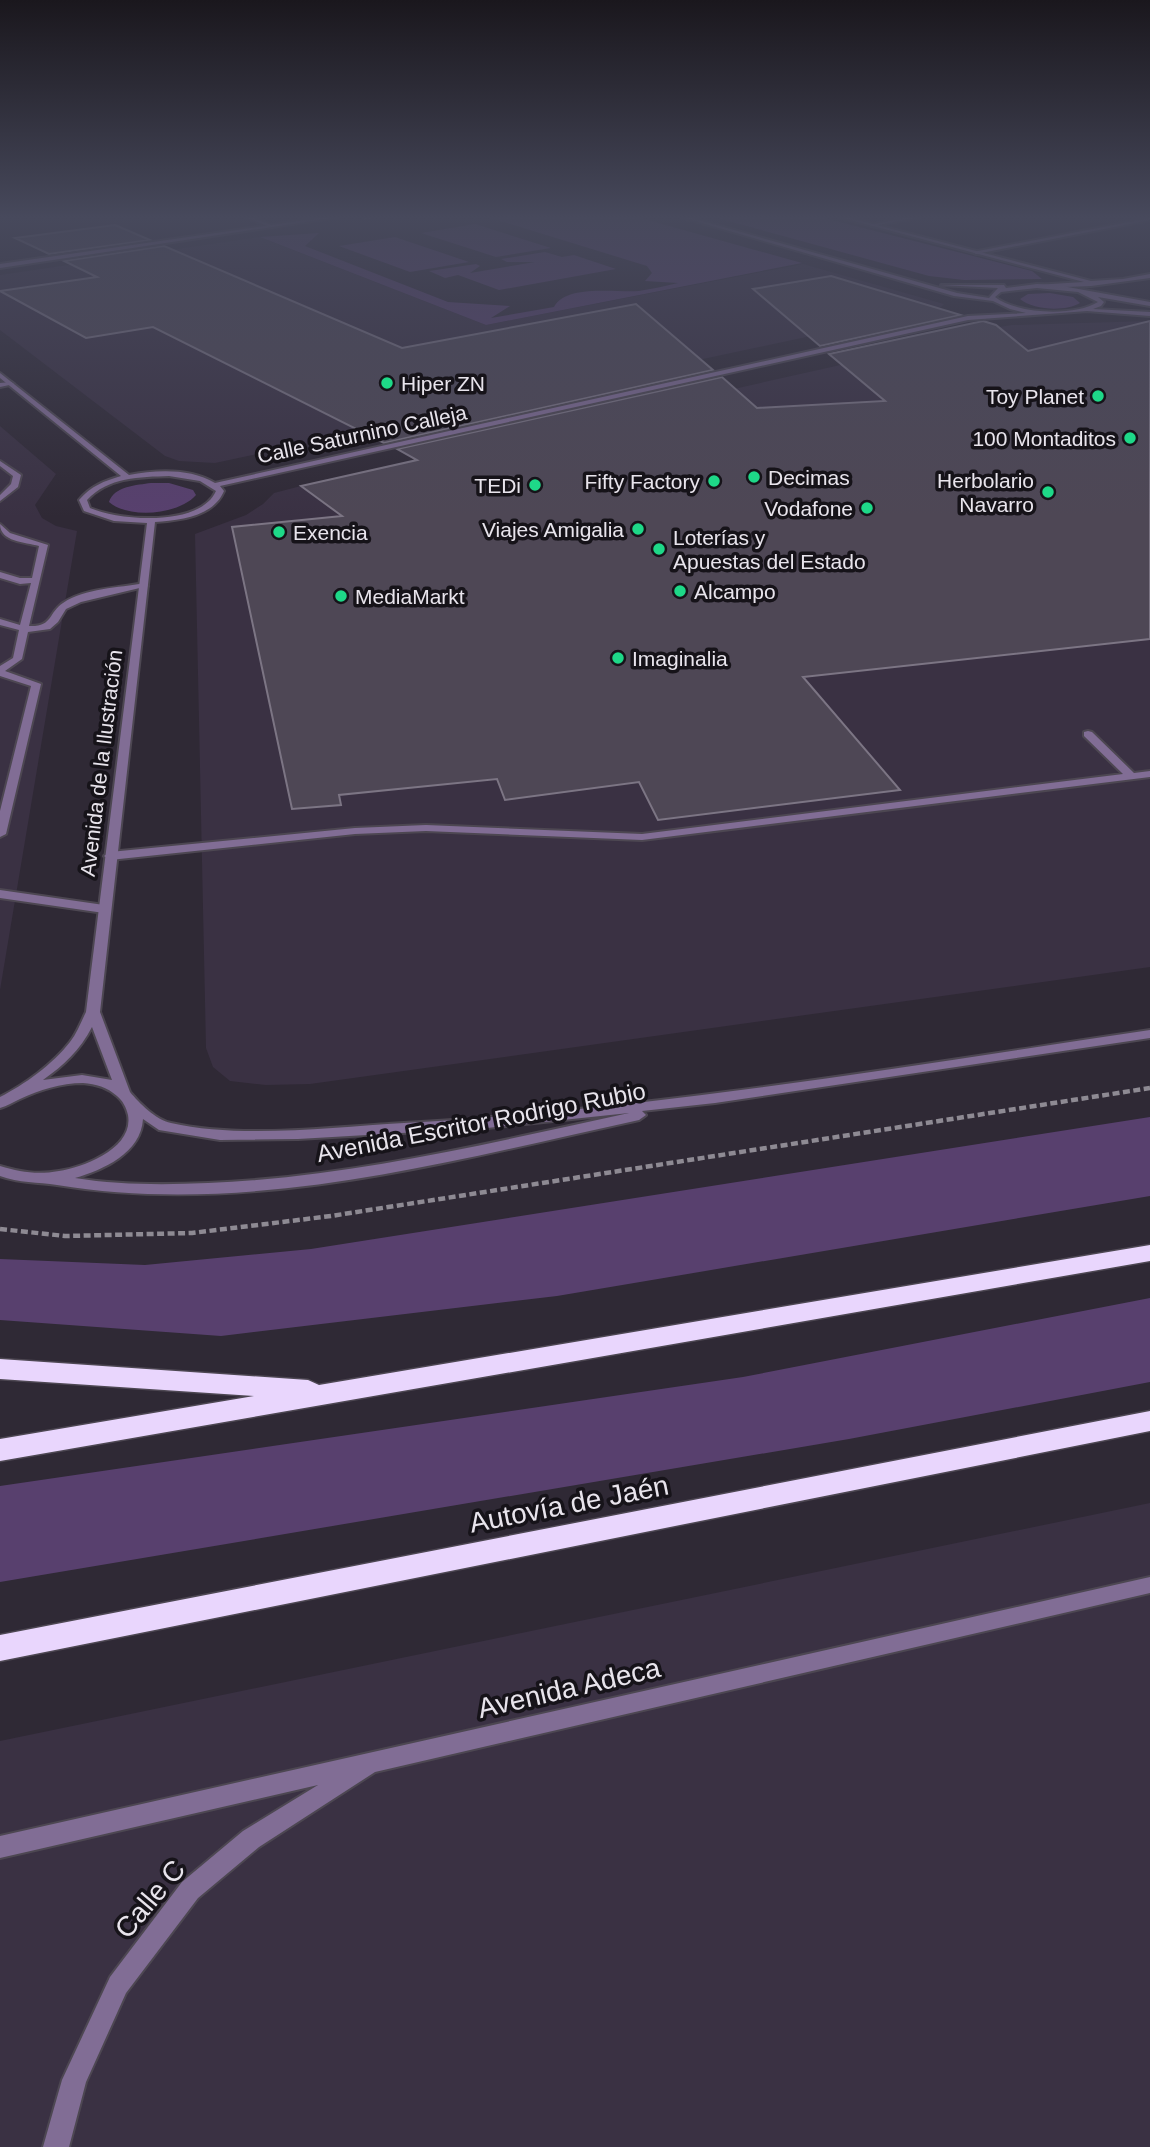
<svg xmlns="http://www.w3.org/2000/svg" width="1150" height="2147" viewBox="0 0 1150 2147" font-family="Arial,sans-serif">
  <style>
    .built { fill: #3a3143 }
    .green { fill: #58406e }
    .building { fill: #4e4755; stroke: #7c7584; stroke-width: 2 }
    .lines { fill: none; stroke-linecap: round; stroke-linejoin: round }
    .service-casing { stroke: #4d4752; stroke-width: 4 }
    .pedestrian-casing { stroke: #4d4752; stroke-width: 4 }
    .minor-casing { stroke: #4d4752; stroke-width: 4 }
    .tertiary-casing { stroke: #4d4752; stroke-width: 4 }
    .motorway-casing { stroke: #4d4752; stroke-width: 3 }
    .path-far1 { stroke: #8e8a93; stroke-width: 2; stroke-dasharray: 2.5 2; stroke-linecap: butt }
    .path { stroke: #8e8a93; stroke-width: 4.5; stroke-dasharray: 7 3.5; stroke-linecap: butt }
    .service { fill: #816d95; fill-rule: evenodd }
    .pedestrian { fill: #816d95; fill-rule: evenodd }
    .minor { fill: #816d95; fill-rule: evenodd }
    .tertiary { fill: #816d95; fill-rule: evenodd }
    .motorway { fill: #e9d6fd; fill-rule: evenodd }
    .poi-dot { fill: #1ed888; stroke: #161319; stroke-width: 2.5 }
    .labels { text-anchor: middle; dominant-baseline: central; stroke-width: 7; stroke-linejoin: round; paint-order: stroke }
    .far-poi-label { font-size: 21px; fill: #e8e4ec; stroke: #161319; text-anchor: start }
    .far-street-label { font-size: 21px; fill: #e8e4ec; stroke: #161319 }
    .street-label { font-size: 24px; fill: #e8e4ec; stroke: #161319 }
    .near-street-label { font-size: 28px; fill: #e8e4ec; stroke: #161319 }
  </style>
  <rect width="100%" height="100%" fill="#2f2935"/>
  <!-- built -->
  <path class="built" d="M259 237 486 325 803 264 944 304 941 307 839 330 215 463 179 461 165 456 0 330V275Z
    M1150 321V967L310 1084 266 1085 230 1081 213 1067 206 1048 195 534 246 515 263 504 274 493 301 486 836 366 979 330 1012 325Z
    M0 426 56 474 35 505 42 518 56 526 77 531 0 990Z
    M1150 1503V2147H0V1741Z"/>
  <!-- green -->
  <path class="green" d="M476 217H637L802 263 486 325 260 237 319 233 305 246 448 302 510 306 491 318 554 307C566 284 617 293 639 291 652 289 665 286 678 283L645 281 652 273 647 266 491 218Z
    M714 217H820L1032 271 1042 279 964 280 929 276Z
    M475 224 551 248 496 257 421 233Z
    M395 237 469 262 410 272 339 246Z
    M545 252 562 257 574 255 616 269 499 290 458 275 445 278 429 271 476 264 480 266 470 273 535 262H507L501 259Z
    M1050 293 1073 297 1080 303C1065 312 1033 310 1020 299L1028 294Z
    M151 483H169L193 490 196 495C179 515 128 519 109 502 114 486 137 485 151 483Z
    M1150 1117V1196L557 1296 221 1336 0 1320V1259L145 1265 311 1249Z
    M1150 1298V1382L849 1439 0 1582V1486L743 1377Z"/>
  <!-- building -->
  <path class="building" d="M115 225 150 240 49 254 15 238Z
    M164 246 402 348 636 304 713 370 384 443 153 327 86 338 0 291 97 277 64 261Z
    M831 276 961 315 820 346 753 289Z
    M983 321 996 325 1028 351 1150 321V639L803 677 900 790 658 820 639 782 505 800 497 779 339 795 341 805 292 809 232 527 342 516 301 486 417 460 397 449 722 377 757 408 885 401 829 354Z"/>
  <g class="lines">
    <!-- service casing -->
    <g class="service-casing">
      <path id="service" d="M0 383 11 382 14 384 0 387Z
        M0 461 21 475 18 487 0 501V495L11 484 13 476 0 466Z
        M0 524 10 533 48 545 29 626C53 627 48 613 63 603 85 588 119 588 144 583L148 586 81 602 66 609 58 622 50 629 28 632 22 659 5 671 41 684 6 834 0 837V811L31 686 0 676V666L13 658 19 630 0 625V619L20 625 31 583 20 584 0 578V572L20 578H32L39 546C25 542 0 542 0 524Z
        M1088 731 1092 732 1134 773 1150 771V777L642 840 426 831 355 834 110 860 104 856 110 852 355 828 426 825 642 834 1123 774 1084 736V732Z
        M0 890 104 905 110 909 104 913 0 898Z"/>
    </g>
    <!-- pedestrian casing -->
    <g class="pedestrian-casing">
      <path id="pedestrian" d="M245 217H251L274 226 270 227Z
        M910 217H920L872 226 870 225Z
        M1150 218V220L976 254 973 252Z"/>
    </g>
    <!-- minor casing -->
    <g class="minor-casing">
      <path id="minor" d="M839 217H846L1091 281 1123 279 1150 274V278L1091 286 1037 288 1035 285 1084 282Z
        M1150 1577V1593L375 1772 259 1847 198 1898 126 1993 86 2082 69 2147H43L62 2080 110 1977 182 1882 243 1831 318 1785 0 1858V1836Z"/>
    </g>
    <!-- tertiary casing -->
    <g class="tertiary-casing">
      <path id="tertiary" d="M327 217H338L0 268V264Z
        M681 217H688L957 293 989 298 998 288 941 285H1004L1006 288 1037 284 1062 286 1150 302V306L1098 297 1104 302 1101 306 1093 309 1150 312V316L1087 311 968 320 220 486 224 491C213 517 180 520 155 522L100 1012 130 1092C139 1103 156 1120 171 1123 240 1139 333 1127 404 1123 654 1109 902 1067 1150 1030V1038L715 1103 642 1111 646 1115 639 1120C450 1161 251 1217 57 1185 38 1182 19 1183 0 1176V1166C20 1172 37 1175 59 1171 84 1167 134 1148 128 1115 126 1107 123 1101 117 1096 107 1087 96 1084 83 1083 61 1083 39 1090 20 1099 13 1102 7 1106 0 1108V1097C24 1085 53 1064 70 1042 77 1033 81 1022 86 1012L147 523 114 521 84 511 79 500C91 486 104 481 121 476L0 378V373L129 475C156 470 190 468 215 483L968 316 1026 313 1010 309 993 301 954 296ZM1037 288 1078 292 1098 302C1074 317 1017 314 995 297L1001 292ZM169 476 200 481 216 491C200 527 120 521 90 508L87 500C108 477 140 477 169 476ZM92 1027 112 1080 82 1075 43 1080C64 1065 80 1050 92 1027ZM629 1113C490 1143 351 1177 208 1183 164 1185 118 1185 75 1178 103 1170 141 1153 143 1119L159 1130 220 1140 298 1139 487 1128Z"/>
    </g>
    <!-- motorway casing -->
    <g class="motorway-casing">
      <path id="motorway" d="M1150 1245V1261L0 1461V1439L254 1396 0 1379V1359L308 1380 319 1385Z
        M1150 1411V1431L0 1661V1635Z"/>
    </g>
    <!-- path-far1 -->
    <path class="path-far1" d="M364 219 376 217"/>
    <!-- path -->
    <path class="path" d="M0 1229 65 1236 192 1233 331 1216 1150 1088"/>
    <!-- service -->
    <use href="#service" class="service"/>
    <!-- pedestrian -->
    <use href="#pedestrian" class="pedestrian"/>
    <!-- minor -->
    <use href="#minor" class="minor"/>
    <!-- tertiary -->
    <use href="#tertiary" class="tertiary"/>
    <!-- motorway -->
    <use href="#motorway" class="motorway"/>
  </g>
  <!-- sky -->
  <linearGradient id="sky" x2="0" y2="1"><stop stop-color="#1a171d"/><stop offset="0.42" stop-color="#47495c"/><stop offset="1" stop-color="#47495c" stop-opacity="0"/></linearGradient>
  <rect width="1150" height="517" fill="url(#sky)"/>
  <!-- markers -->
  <g class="poi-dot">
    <circle cx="387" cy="383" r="7"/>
    <circle cx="1098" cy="396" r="7"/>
    <circle cx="1130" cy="438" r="7"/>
    <circle cx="754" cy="477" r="7"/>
    <circle cx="714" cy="481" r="7"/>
    <circle cx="535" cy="485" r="7"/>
    <circle cx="1048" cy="492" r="7"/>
    <circle cx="867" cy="508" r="7"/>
    <circle cx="638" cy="529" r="7"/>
    <circle cx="279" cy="532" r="7"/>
    <circle cx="659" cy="549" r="7"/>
    <circle cx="680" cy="591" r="7"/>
    <circle cx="341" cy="596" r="7"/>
    <circle cx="618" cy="658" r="7"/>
  </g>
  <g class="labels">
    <!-- far-poi labels -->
    <g class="far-poi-label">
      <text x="401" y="383">Hiper ZN</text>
      <text x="1084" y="396" text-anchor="end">Toy Planet</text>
      <text x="1116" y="438" text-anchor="end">100 Montaditos</text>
      <text x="768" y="477">Decimas</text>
      <text x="1034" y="480" text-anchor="end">Herbolario<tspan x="1034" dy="24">Navarro</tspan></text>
      <text x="700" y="481" text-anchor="end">Fifty Factory</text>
      <text x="521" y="485" text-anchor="end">TEDi</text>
      <text x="853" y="508" text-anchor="end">Vodafone</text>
      <text x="624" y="529" text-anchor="end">Viajes Amigalia</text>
      <text x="293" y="532">Exencia</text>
      <text x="673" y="537">Loterías y<tspan x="673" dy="24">Apuestas del Estado</tspan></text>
      <text x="694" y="591">Alcampo</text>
      <text x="355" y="596">MediaMarkt</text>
      <text x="632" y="658">Imaginalia</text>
    </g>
    <!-- far-street labels -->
    <g class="far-street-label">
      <text transform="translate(362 434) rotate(-12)">Calle Saturnino Calleja</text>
      <text transform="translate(101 763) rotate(-83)">Avenida de la Ilustración</text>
    </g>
    <!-- street labels -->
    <g class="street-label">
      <text transform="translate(481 1122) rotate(-11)">Avenida Escritor Rodrigo Rubio</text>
    </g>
    <!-- near-street labels -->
    <g class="near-street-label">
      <text transform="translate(569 1504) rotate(-11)">Autovía de Jaén</text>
      <text transform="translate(569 1688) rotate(-13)">Avenida Adeca</text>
      <text transform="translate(150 1899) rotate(-50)">Calle C</text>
    </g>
  </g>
</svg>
